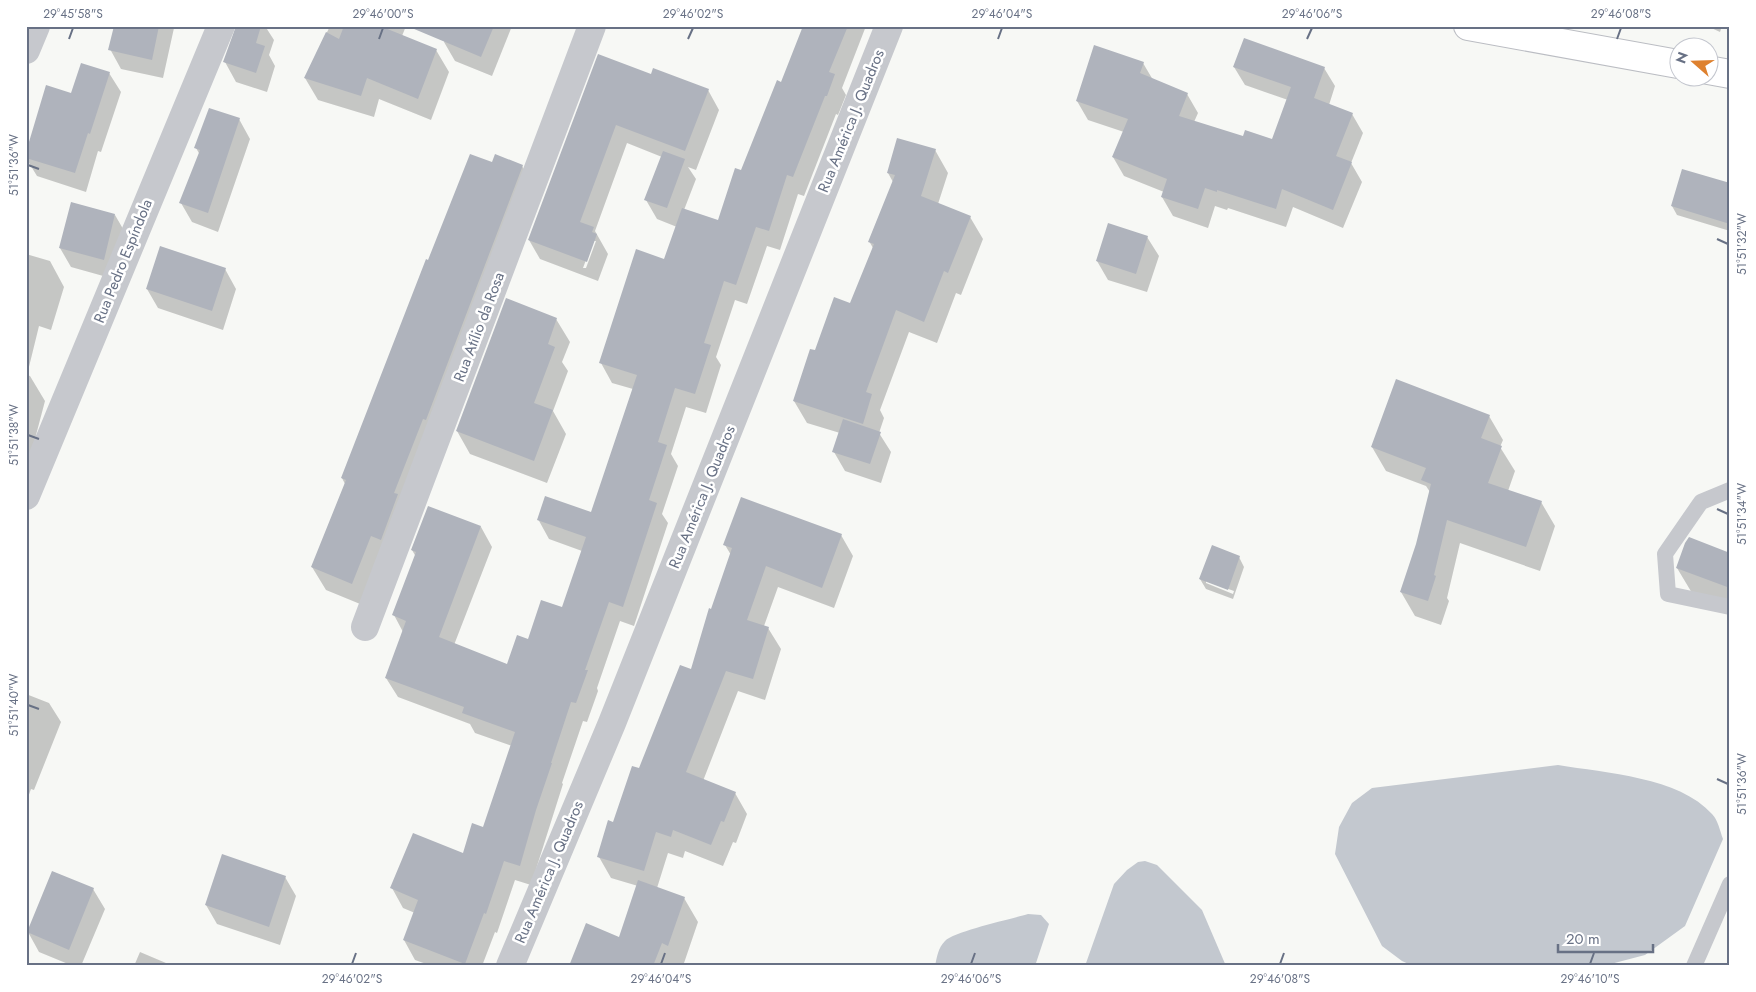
<svg xmlns="http://www.w3.org/2000/svg" width="1756" height="992" viewBox="0 0 1756 992" font-family="Jost,sans-serif">
  <style>
    .water { fill: #c3c8cf }
    .shadow { fill: #0003; fill-rule: evenodd }
    .building { fill: #afb3bc }
    .lines { fill: none; stroke-linecap: round; stroke-linejoin: round }
    .secondary-casing { stroke: #bbbdc3; stroke-width: 30 }
    .lane { stroke: #c6c8cd; stroke-width: 16 }
    .street { stroke: #c6c8cd; stroke-width: 28 }
    .secondary { stroke: #fff; stroke-width: 28 }
    .ticks { fill: none; stroke: #687185; stroke-width: 2 }
    .labels { text-anchor: middle; dominant-baseline: central; stroke-width: 5; stroke-linejoin: round; paint-order: stroke }
    .street-label { font-size: 15px; fill: #687185; stroke: #fff }
    .neatline { fill: none; stroke: #687185; stroke-width: 2 }
    .ticks-label { font-size: 12px; text-anchor: middle; fill: #687185 }
  </style>
  <rect width="100%" height="100%" fill="#f7f8f5"/>
  <!-- water -->
  <path class="water" d="M1558 765C1606 773 1679 777 1712 814 1718 820 1720 831 1723 839L1685 926 1645 955 1603 966H1413L1402 961 1382 946 1335 854 1339 827 1352 803 1372 788Z
    M1145 861 1157 865 1202 910 1226 966H1085L1114 884 1127 870 1138 862Z
    M1028 914 1041 915 1049 924 1035 966H935C937 957 938 948 945 941 955 931 1012 919 1028 914Z"/>
  <!-- shadow -->
  <path class="shadow" d="M115 26H173L174 28 163 78 121 69 110 49Z
    M238 26H265L274 40 269 55 275 66 267 92 236 82 225 62Z
    M330 26H406L402 36 436 50 449 72 431 120 379 99 374 117 318 100 305 78Z
    M450 26H512L492 76 455 61 444 42Z
    M804 26H866L842 88 846 95 838 115 836 114 804 196 798 194 780 250 767 246 747 304 735 300 716 357 721 365 706 413 686 407 671 454 678 466 662 514 668 523 634 626 620 621 597 688 598 691 587 722 583 721 562 783 563 784 531 885 515 880 497 933 495 932 482 966H432L415 960 404 940 415 913 403 908 392 888 464 855 484 828 512 746 475 733 470 724 398 697 386 678 403 632 394 615 416 557 412 550 481 527 492 547 454 645 508 665 529 640 563 609 582 551 549 539 538 519 592 514 633 389 612 383 601 363 665 261 677 227 657 219 646 200 662 157 627 143 595 231 608 254 598 281 540 259 529 240 652 76 708 90 719 110 696 170 688 167 696 179 684 210 718 222 782 83ZM593 241H596L586 268H583Z
    M1707 26H1722L1720 32Z
    M1143 63 1153 80 1187 94 1198 113 1194 122 1244 138 1273 141 1288 100 1245 85 1234 67 1324 68 1335 86 1329 105 1352 114 1363 133 1351 163 1362 182 1343 228 1293 207 1286 227 1228 208 1227 210 1215 206 1208 228 1173 216 1162 197 1164 192 1124 176 1113 157 1124 132 1088 120 1077 101Z
    M109 73 121 92 101 152 98 151 86 192 37 176 26 158 72 94Z
    M239 119 250 139 218 232 192 222 181 203 200 155 196 148Z
    M935 150 948 173 938 204 970 217 983 239 961 295 956 293 937 343 909 332 880 410 884 418 879 433 891 452 881 483 845 471 834 452 840 433 807 423 794 401 815 352 851 305 873 248 869 241 893 182 888 173Z
    M492 164 522 166 535 189 365 606 326 590 312 567 345 484 342 478 429 262Z
    M1730 185V231L1677 215 1672 206Z
    M115 215 126 234 114 279 71 267 60 248Z
    M1147 237 1159 256 1147 292 1108 280 1097 261Z
    M26 254 50 261 64 287 51 330 39 326 27 375 30 376 45 401 31 454 26 452Z
    M225 269 236 289 223 330 158 308 147 289Z
    M556 319 570 342 562 362 568 371 553 411 566 434 547 483 470 454 457 431Z
    M1489 416 1503 440 1500 447 1515 471 1508 491 1541 502 1555 526 1540 571 1460 543 1447 598 1449 601 1441 625 1415 616 1401 592 1417 545 1430 492 1426 486 1386 471 1372 447Z
    M841 535 853 556 834 608 778 587 764 626 768 628 781 649 765 700 738 691 703 781 735 793 747 814 736 843 733 842 723 866 685 851 683 858 668 853 657 888 684 898 698 922 683 966H571L620 938 638 886 611 878 599 857 640 770 691 671 731 555 725 545Z
    M1730 554V607L1692 593 1677 568Z
    M1239 557 1244 567 1233 599 1206 589 1200 579ZM1206 581 1234 591 1233 594 1206 583Z
    M26 694 49 703 61 722 34 790 31 789 26 803Z
    M53 872 93 889 105 909 81 966H73L39 952 28 932Z
    M285 877 296 896 280 945 217 924 206 905Z
    M140 952 166 963 168 966H134Z"/>
  <!-- building -->
  <path class="building" d="M114 26H159L152 60 108 50Z
    M236 26H261L256 43 265 46 256 73 223 62Z
    M344 26H380L437 49 418 99 367 78 361 96 304 78 326 32 339 39Z
    M407 26H494L481 57Z
    M803 26H848L829 72 835 74 827 96H825L793 177 787 175 769 231 756 227 736 285 724 281 704 343 711 345 695 394 675 388 658 442 667 445 649 500 657 503 623 607 609 602 585 670H588L576 703 571 702 551 763H552L536 810 520 866 504 861 486 914 484 913 465 964 403 940 418 900 390 888 413 833 463 853 472 823 483 827 515 732 462 713 464 707 385 678 406 621 392 615 416 552 411 550 428 506 481 526 439 637 507 664 517 635 528 639 541 600 562 607 586 537 537 520 545 496 591 512 637 375 599 363 636 249 664 259 682 208 718 220 735 168 741 170 777 80 781 82Z
    M1244 38 1325 67 1314 98 1353 113 1336 156 1352 162 1333 210 1282 189 1276 209 1217 190V192L1205 188 1198 209 1161 197 1167 179 1112 157 1128 119 1076 101 1094 45 1144 62 1140 73 1188 93 1179 116 1243 136 1245 130 1272 139 1291 87 1233 67Z
    M598 54 651 74 653 68 709 89 685 151 616 125 580 222 594 227 592 232 597 234 587 262 528 240Z
    M81 63 110 72 90 134 88 133 75 173 26 158V152L46 85 71 93Z
    M209 108 240 118 208 213 179 203 200 150 194 148Z
    M897 138 936 149 921 196 971 216 948 273 944 271 924 322 896 310 866 392 872 394 863 424 793 401 810 349 815 350 834 297 850 303 874 244 868 242 895 175 887 173Z
    M663 151 685 159 667 208 644 200Z
    M470 154 492 162 495 154 523 165 426 420 423 419 394 493 398 494 381 540 371 536 352 584 311 567 346 480 341 478 426 259 428 260Z
    M1682 169 1730 183V224L1671 206Z
    M71 202 115 214 104 260 59 248Z
    M1108 223 1148 236 1136 274 1096 261Z
    M160 246 226 268 212 311 146 289Z
    M506 298 557 318 548 344 555 347 534 403 553 410 534 461 456 431Z
    M1396 379 1490 415 1481 438 1502 446 1488 483 1542 501 1526 547 1447 520 1434 575 1436 576 1428 601 1400 592 1416 544 1431 484 1421 480 1426 468 1371 447Z
    M843 419 881 432 870 464 832 452Z
    M741 497 842 534 822 588 766 566 747 620 769 627 753 679 726 671 686 772 736 792 724 822 721 821 711 845 673 830 671 837 656 832 644 871 597 857 608 820 613 822 632 766 639 768 680 665 691 669 709 608 711 609 732 548 723 545Z
    M1689 537 1730 553V588L1676 568 1685 543Z
    M1212 545 1240 556 1228 590 1199 579Z
    M222 854 286 876 269 927 205 905Z
    M52 871 94 888 69 950 27 932Z
    M638 880 685 897 668 946 662 943 653 966H569L586 923 619 937Z"/>
  <g class="lines">
    <!-- secondary casing -->
    <g class="secondary-casing">
      <path id="secondary" d="M1468 26 1678 64
        M1708 70 1730 74"/>
    </g>
    <!-- lane -->
    <path class="lane" d="M1730 490 1701 502 1665 554 1668 594 1730 607
      M1694 966 1730 884"/>
    <!-- street -->
    <path class="street" d="M26 50 36 26
      M26 496 221 26
      M365 627 592 26
      M510 966 612 723 889 26"/>
    <!-- secondary -->
    <use href="#secondary" class="secondary"/>
  </g>
  <!-- ticks -->
  <path class="ticks" d="M69 39 73 28M379 39 383 28M688 39 693 28M998 39 1002 28M1307 39 1312 28M1617 39 1621 28M28 165 39 169M1717 239 1728 244M28 435 39 439M1717 509 1728 514M28 705 39 709M1717 779 1728 784M352 964 356 953M661 964 665 953M971 964 975 953M1280 964 1284 953M1590 964 1594 953"/>
  <g class="labels">
    <!-- street labels -->
    <g class="street-label">
      <text transform="translate(851 121) rotate(-68)">Rua América J. Quadros</text>
      <text transform="translate(123 261) rotate(-68)">Rua Pedro Espíndola</text>
      <text transform="translate(479 327) rotate(-69)">Rua Atílio da Rosa</text>
      <text transform="translate(702 497) rotate(-68)">Rua América J. Quadros</text>
      <text transform="translate(549 872) rotate(-67)">Rua América J. Quadros</text>
    </g>
  </g>
  <!-- border -->
  <rect width="1756" height="992" fill="none" stroke="#ffffff" stroke-width="55"/>
  <!-- north arrow -->
  <g transform="translate(1694 62) rotate(290)"><circle r="24" fill="#ffffff" stroke="#c3c6ce"/>
  <path d="M0-4L9 19L0 12L-9 19Z" fill="#de812f"/>
  <text y="-8" font-size="14" font-weight="bold" text-anchor="middle" fill="#687185">N</text>
  </g>
  <!-- scale -->
  <path d="M1558 944v8h95v-8" fill="none" stroke="#687185" stroke-width="2.5"/>
  <text x="1566" y="944" font-size="15" fill="#687185" stroke="#ffffff" stroke-width="4" paint-order="stroke">20 m</text>
  <rect x="28" y="28" width="1700" height="936" class="neatline"/>
  <g class="ticks-label">
    <text x="73" y="18">29°45'58"S</text>
    <text x="383" y="18">29°46'00"S</text>
    <text x="693" y="18">29°46'02"S</text>
    <text x="1002" y="18">29°46'04"S</text>
    <text x="1312" y="18">29°46'06"S</text>
    <text x="1621" y="18">29°46'08"S</text>
    <text transform="translate(14 165) rotate(-90)" y="4">51°51'36"W</text>
    <text transform="translate(1742 244) rotate(-90)" y="4">51°51'32"W</text>
    <text transform="translate(14 435) rotate(-90)" y="4">51°51'38"W</text>
    <text transform="translate(1742 514) rotate(-90)" y="4">51°51'34"W</text>
    <text transform="translate(14 705) rotate(-90)" y="4">51°51'40"W</text>
    <text transform="translate(1742 784) rotate(-90)" y="4">51°51'36"W</text>
    <text x="352" y="983">29°46'02"S</text>
    <text x="661" y="983">29°46'04"S</text>
    <text x="971" y="983">29°46'06"S</text>
    <text x="1280" y="983">29°46'08"S</text>
    <text x="1590" y="983">29°46'10"S</text>
  </g>
</svg>
